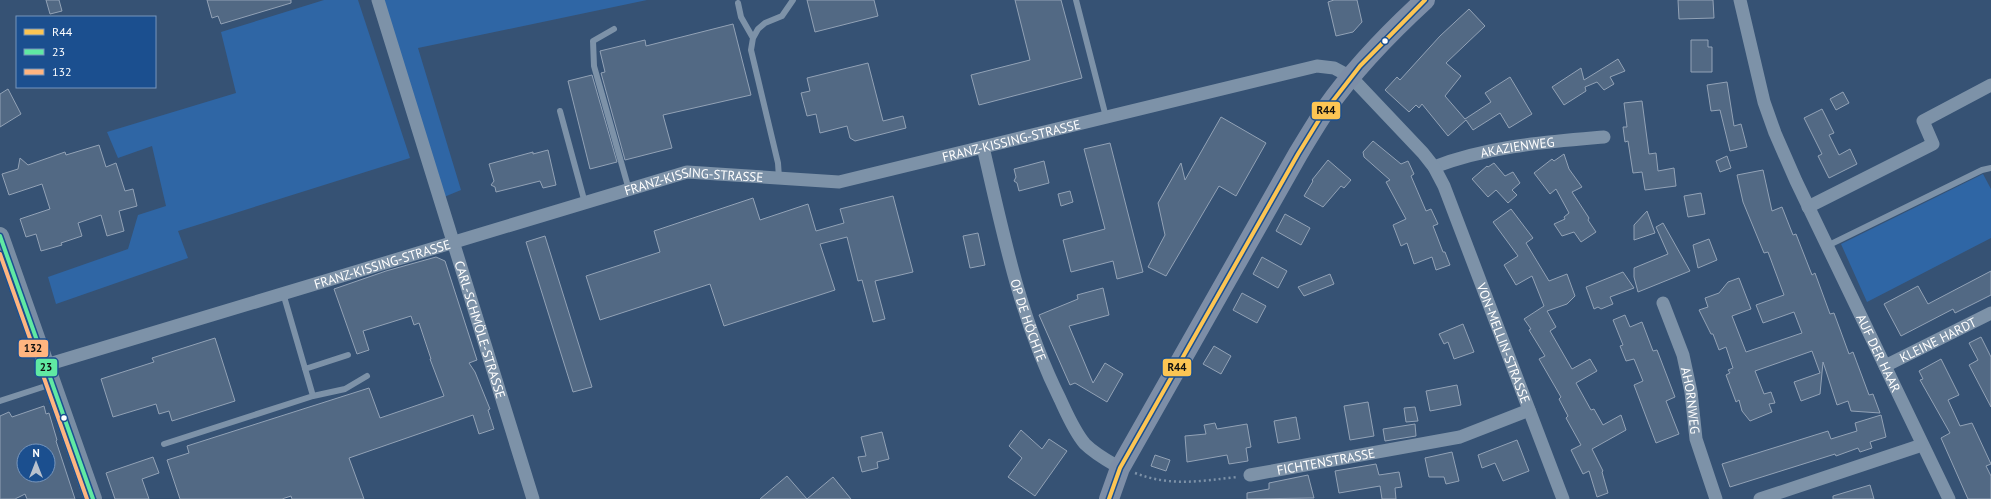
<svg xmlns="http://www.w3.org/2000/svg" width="1991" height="499" viewBox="0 0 1991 499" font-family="'PT Sans',sans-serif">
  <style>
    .green { fill: #2f66a5 }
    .building { fill: #526984; stroke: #92a2b6; fill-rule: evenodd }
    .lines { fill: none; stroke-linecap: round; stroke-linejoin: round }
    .path { stroke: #7d92a8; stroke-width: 2.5; stroke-dasharray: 2 3; stroke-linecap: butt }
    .lane { stroke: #7d92a8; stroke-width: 6 }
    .street { stroke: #7d92a8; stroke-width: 13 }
    .secondary { stroke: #798da4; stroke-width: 18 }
    .primary { stroke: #7d8ea7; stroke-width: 20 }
    .bus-1-casing { stroke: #1b4f8f; stroke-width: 7 }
    .bus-2-casing { stroke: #1b4f8f; stroke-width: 7 }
    .bus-3-casing { stroke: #1b4f8f; stroke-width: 7 }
    .bus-1 { stroke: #fcc553; stroke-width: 4 }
    .bus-2 { stroke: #60e9a3; stroke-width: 4 }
    .bus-3 { stroke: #ffb580; stroke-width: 4 }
    .bus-dot { fill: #fff; stroke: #1b4f8f; stroke-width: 1.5 }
    .labels { text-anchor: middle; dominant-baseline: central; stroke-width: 4; stroke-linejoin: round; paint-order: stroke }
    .street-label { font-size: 13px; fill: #fff; stroke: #1b4f8f }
    .line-badge { stroke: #1b4f8f; stroke-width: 1.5 }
    .pale-badge-label { font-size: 11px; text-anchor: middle; font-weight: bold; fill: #111 }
  </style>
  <rect width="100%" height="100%" fill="#365274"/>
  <!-- green -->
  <path class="green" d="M324 0H358L410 158 178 231 188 258 56 304 48 277 128 249 138 215 166 206 152 146 118 158 107 132 236 93 221 32Z
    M384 0H647L418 48 461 190 444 197Z
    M1983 174 1991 189V238L1867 302 1841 244Z"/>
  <!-- building -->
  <path class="building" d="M46 0H59L62 11 50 14Z
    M207 0H291V3L221 24 218 16 212 18Z
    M807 0H874L878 16 815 32Z
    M1015 0H1061L1082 78 979 105 971 75 1030 60Z
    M1334 0H1357L1362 22 1353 32 1336 36 1328 2Z
    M1678 0H1713L1714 18 1679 19Z
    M1469 9 1485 26 1446 63 1461 76 1445 96 1465 119 1491 102 1485 93 1510 77 1532 114 1509 128 1500 113 1473 130 1466 120 1448 136 1422 104 1419 108 1416 105 1409 112 1385 90 1397 77 1400 80 1440 36Z
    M733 24 751 95 663 115 672 148 625 160 601 73 605 72 600 51 645 40 646 46Z
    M1691 40H1708V47H1712V72H1691Z
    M1618 59 1625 71 1610 77 1614 84 1604 90 1597 82 1585 87 1586 91 1564 105 1552 87 1581 68 1584 80Z
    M868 63 883 121 903 116 906 128 855 141 850 138 847 126 820 133 816 114 807 116 801 93 810 91 807 78Z
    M592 75 617 162 590 169 568 81Z
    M1727 82 1734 126 1741 124 1747 147 1730 151 1720 110 1711 111 1707 85Z
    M8 89 21 114 0 127V94Z
    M1843 92 1849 103 1836 110 1830 99Z
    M1642 101 1649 154 1656 153 1658 171 1674 168 1676 186 1645 190 1642 172 1633 173 1628 141 1625 142 1623 127H1627L1624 103Z
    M1822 109 1834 133 1829 135 1839 155 1850 149 1857 164 1829 178 1818 156 1822 154 1804 118Z
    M1221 117 1266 143 1236 196 1219 186 1166 276 1148 267 1165 235 1158 203 1181 163 1185 180Z
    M1373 141 1401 164 1408 161 1414 174 1411 176 1426 211 1431 209 1438 224 1433 226 1443 252H1445L1450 265 1436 270 1432 257 1414 264 1407 243 1401 246 1393 225 1406 219 1386 182 1390 180 1364 157 1363 152Z
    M1110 143 1143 272 1117 279 1113 261 1071 272 1063 240 1105 229 1084 149Z
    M99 145 106 167 116 163 125 191 133 189 137 206 119 211 124 231 107 236 101 215 78 223 82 236 61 243 62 245 41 251 36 234 26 237 20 219 50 209 42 184 9 195 2 174 18 169 20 158 28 165 65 152 66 155Z
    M548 150 556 185 543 188 540 181 496 192 495 187 491 185 494 181 489 164 533 152V154Z
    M1564 154 1569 169 1582 187 1572 192 1589 218 1588 220 1596 232 1581 242 1574 232 1562 236 1554 224 1565 219 1564 217 1569 213 1556 189 1550 194 1534 173 1552 159 1554 161Z
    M1727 156 1731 168 1720 172 1716 161Z
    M1328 160 1351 180 1344 188 1341 186 1323 207 1304 196 1313 181 1312 180Z
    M1044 161 1049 183 1019 191 1017 183 1014 181 1016 177 1014 169Z
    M1494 163 1505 176 1513 172 1520 183 1512 190 1517 195 1508 203 1496 190 1488 197 1472 179 1487 166 1488 167Z
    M1763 170 1772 211 1782 207 1793 235 1796 234 1812 275 1815 273 1830 314 1834 313 1849 354 1853 352 1869 395 1873 394 1880 413 1851 411 1848 401 1837 405 1823 362 1820 394 1801 401 1794 382 1820 373 1812 351 1755 371 1764 394 1771 392 1775 403 1769 404 1772 412 1750 421 1742 411 1739 400 1736 402 1726 375 1730 373 1728 370 1733 368 1726 347 1719 350 1713 334H1711L1699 310 1708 307 1705 298 1719 293 1728 282 1739 278 1751 309 1732 316 1746 352 1802 333 1794 312 1763 323 1756 305 1784 295 1768 252 1764 253 1743 202 1737 175Z
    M1070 191 1073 202 1061 206 1058 194Z
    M1701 193 1705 214 1688 217 1684 196Z
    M893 196 913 272 875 281 885 319 873 322 862 280 858 281 847 237 820 244 835 290 724 326 710 284 600 320 586 276 660 252 654 231 753 198 760 220 808 204 816 231 844 223 840 209Z
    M1511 209 1533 238 1526 243 1549 281 1567 274 1575 296 1567 304 1547 311 1556 327 1550 331 1572 369 1590 359 1597 371 1576 383 1591 410 1594 409 1603 425 1621 415 1626 430 1592 449 1603 471 1602 472 1608 493 1597 497 1589 471 1583 474 1571 450 1581 445 1566 418 1568 416 1559 399 1561 397 1539 359 1545 356 1529 330 1531 329 1524 319 1544 306 1532 276 1516 285 1504 265 1518 256 1493 222Z
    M1647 211 1655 233 1634 240V225Z
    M1285 214 1310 228 1301 245 1276 231Z
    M1663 223 1690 271 1638 292 1634 277V268L1668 254 1656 227Z
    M978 233 985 265 970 268 963 236Z
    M545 236 592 387 573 392 526 242Z
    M1709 239 1717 260 1698 268 1693 245Z
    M436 257 445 261 477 360 469 363 475 372 490 409 488 410 494 429 479 434 473 415 349 458 364 499H292L291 496 282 499H180L167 460 189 453 187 446 369 388 380 418 444 396 430 359H431L419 323 414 325 411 316 363 331 369 350 357 354 334 289 386 271Z
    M1262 257 1287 271 1278 288 1253 274Z
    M1991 271V295L1955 313 1953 309 1901 336 1884 304 1918 286 1928 304Z
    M1623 272 1634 288 1610 297 1613 304 1601 309 1598 307 1594 309 1586 287Z
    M1330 274 1334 284 1304 296 1298 287Z
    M1103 288 1109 315 1069 326 1093 383 1105 363 1123 374 1107 402 1075 383 1070 385 1039 315 1078 299 1077 295Z
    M1242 293 1266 306 1257 323 1233 310Z
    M1625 315 1630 327 1642 322 1653 351 1657 350 1675 397 1666 401 1679 434 1656 443 1634 385 1643 381 1634 359 1626 361 1620 346 1623 345 1613 320Z
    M1463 324 1474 352 1454 359 1448 342 1444 344 1439 334Z
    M1981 337 1991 357V407L1969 365 1978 360 1969 343Z
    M215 338 235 401 172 421 169 411 159 414 156 404 113 417 101 379 154 362 152 358Z
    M1214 346 1231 356 1221 374 1203 364Z
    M1941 359 1959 395 1948 400 1960 426 1972 423 1991 464 1986 466 1991 476V499H1968L1941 438 1950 433 1920 380 1923 379 1919 371Z
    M1457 385 1461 405 1430 411 1426 391Z
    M1368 402 1374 436 1350 440 1344 406Z
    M44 406 46 414 49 413 57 440 56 441 75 499H27L25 494 15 499H0V416L9 412 12 417ZM24 451H48V475H24Z
    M1415 407 1418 421 1406 422 1404 408Z
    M1881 415 1886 437 1870 442 1872 448 1860 452 1858 448 1836 456 1835 454 1730 487 1722 464 1828 431 1831 439 1857 431 1855 423Z
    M1296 417 1300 439 1278 443 1274 421Z
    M1215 423 1217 429 1247 424 1251 447 1246 448 1248 461 1229 464 1227 455 1187 462 1185 436 1206 434 1204 425Z
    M1415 424 1416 436 1385 441 1383 429Z
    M1021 430 1042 449 1049 439 1067 451 1035 496 1008 477 1022 458 1009 446Z
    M882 432 889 459 877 462 878 468 862 472 858 457 866 456 861 437Z
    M1517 440 1529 471 1503 481 1495 463 1482 468 1478 455Z
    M1452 452 1459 481 1446 484 1444 477H1429L1425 458Z
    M1155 455 1170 460 1166 471 1151 466Z
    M153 457 159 473 142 479 149 499H115L106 473Z
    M1376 464 1379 475 1399 472 1402 487 1395 488 1396 499H1382L1380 486 1339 493 1335 471Z
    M1308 475 1314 498 1247 499V493L1269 489V483Z
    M787 476 807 499 833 477 851 499H760Z
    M1870 485 1874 499H1833V496Z"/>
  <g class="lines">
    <!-- path -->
    <path class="path" d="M1135 473C1171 487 1200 481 1237 477"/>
    <!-- lane -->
    <path class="lane" d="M1076 0 1106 117
      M738 3 741 17 753 38
      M614 29 593 41 594 66 629 190
      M560 111 585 203
      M779 178 778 163 751 50 753 38 758 29 765 23 782 16 793 0
      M1827 246 1982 170 1991 168
      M283 293 313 396
      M305 369 348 355
      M0 401 52 384
      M164 444 313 396 345 389 367 376"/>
    <!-- street -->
    <g class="street">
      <path id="s1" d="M378 0 533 499"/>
      <path id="s2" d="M1740 0 1764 102 1775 133 1796 181 1949 499"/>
      <path id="s3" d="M983 147C1003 233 1020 319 1060 399 1067 414 1074 431 1085 444 1095 454 1108 461 1120 468"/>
      <path id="s4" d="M1434 167C1488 146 1546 142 1604 137"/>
      <path d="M1808 207 1933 144 1923 121 1991 85"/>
      <path id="s5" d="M1663 303 1683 355 1691 392 1696 439 1716 499"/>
      <path id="s6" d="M46 365 687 172 839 182 1317 66 1334 68 1351 77 1423 153 1434 167 1444 186 1563 499"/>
      <path id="s7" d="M1885 366 1991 313"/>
      <path id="s8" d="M1250 475 1460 437 1529 410"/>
      <path d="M1760 499 1922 445"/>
    </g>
    <!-- secondary -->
    <path class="secondary" d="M0 236 93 499"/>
    <!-- primary -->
    <path class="primary" d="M1109 499 1120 468 1298 154C1307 139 1316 124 1326 109 1354 69 1389 33 1425 0"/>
    <!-- bus-1 casing -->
    <g class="bus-1-casing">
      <path id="bus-1" d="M1109 499 1120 468 1298 154 1322 115 1360 66 1425 0"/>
    </g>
    <!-- bus-2 casing -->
    <g class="bus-2-casing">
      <path id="bus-2" d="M0 236 93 499"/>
    </g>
    <!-- bus-3 casing -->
    <g class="bus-3-casing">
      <path id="bus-3" d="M0 254 87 499"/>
    </g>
    <!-- bus-1 -->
    <use href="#bus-1" class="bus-1"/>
    <!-- bus-2 -->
    <use href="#bus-2" class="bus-2"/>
    <!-- bus-3 -->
    <use href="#bus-3" class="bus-3"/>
  </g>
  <!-- markers -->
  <g class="bus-dot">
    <circle cx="1385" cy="41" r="3.5"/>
    <circle cx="64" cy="418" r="3.5"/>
  </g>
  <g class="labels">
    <!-- street labels -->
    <g class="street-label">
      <text stroke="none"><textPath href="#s6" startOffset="999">FRANZ-KISSING-STRASSE</textPath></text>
      <text stroke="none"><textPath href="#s4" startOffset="86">AKAZIENWEG</textPath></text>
      <text stroke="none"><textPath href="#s6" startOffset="675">FRANZ-KISSING-STRASSE</textPath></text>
      <text stroke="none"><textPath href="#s6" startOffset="351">FRANZ-KISSING-STRASSE</textPath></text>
      <text stroke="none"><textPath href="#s3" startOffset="179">OP DE HÖCHTE</textPath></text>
      <text stroke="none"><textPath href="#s1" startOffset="345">CARL-SCHMÖLE-STRASSE</textPath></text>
      <text stroke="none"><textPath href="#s7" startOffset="59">KLEINE HARDT</textPath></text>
      <text stroke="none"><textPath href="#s6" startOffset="1662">VON-MELLIN-STRASSE</textPath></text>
      <text stroke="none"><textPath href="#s2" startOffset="381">AUF DER HAAR</textPath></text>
      <text stroke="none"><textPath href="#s5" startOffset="102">AHORNWEG</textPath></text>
      <text stroke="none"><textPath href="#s8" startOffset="77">FICHTENSTRASSE</textPath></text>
    </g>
  </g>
  <g class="line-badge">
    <rect x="1311" y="101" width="30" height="19" rx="4" fill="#fcc553"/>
    <rect x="18" y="339" width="31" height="19" rx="4" fill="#ffb580"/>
    <rect x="1162" y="358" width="30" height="19" rx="4" fill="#fcc553"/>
    <rect x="35" y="358" width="23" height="19" rx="4" fill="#60e9a3"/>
  </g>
  <g class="pale-badge-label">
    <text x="1326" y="114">R44</text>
    <text x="33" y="352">132</text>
    <text x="1177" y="371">R44</text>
    <text x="46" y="371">23</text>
  </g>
  <!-- legend -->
  <rect x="16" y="16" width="140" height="72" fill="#1b4f8f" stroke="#7695bc"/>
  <rect x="24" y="29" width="20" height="6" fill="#fcc553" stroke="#7695bc"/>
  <text x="52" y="36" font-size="12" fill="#ffffff">R44</text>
  <rect x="24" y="49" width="20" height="6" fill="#60e9a3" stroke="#7695bc"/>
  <text x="52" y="56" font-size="12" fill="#ffffff">23</text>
  <rect x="24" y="69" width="20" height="6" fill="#ffb580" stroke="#7695bc"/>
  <text x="52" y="76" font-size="12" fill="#ffffff">132</text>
  <!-- north arrow -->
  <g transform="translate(36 463)"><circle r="19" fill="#1b4f8f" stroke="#7695bc"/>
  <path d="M0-3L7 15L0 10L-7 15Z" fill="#b9c2ce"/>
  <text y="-6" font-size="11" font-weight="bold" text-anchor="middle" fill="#ffffff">N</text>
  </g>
</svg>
